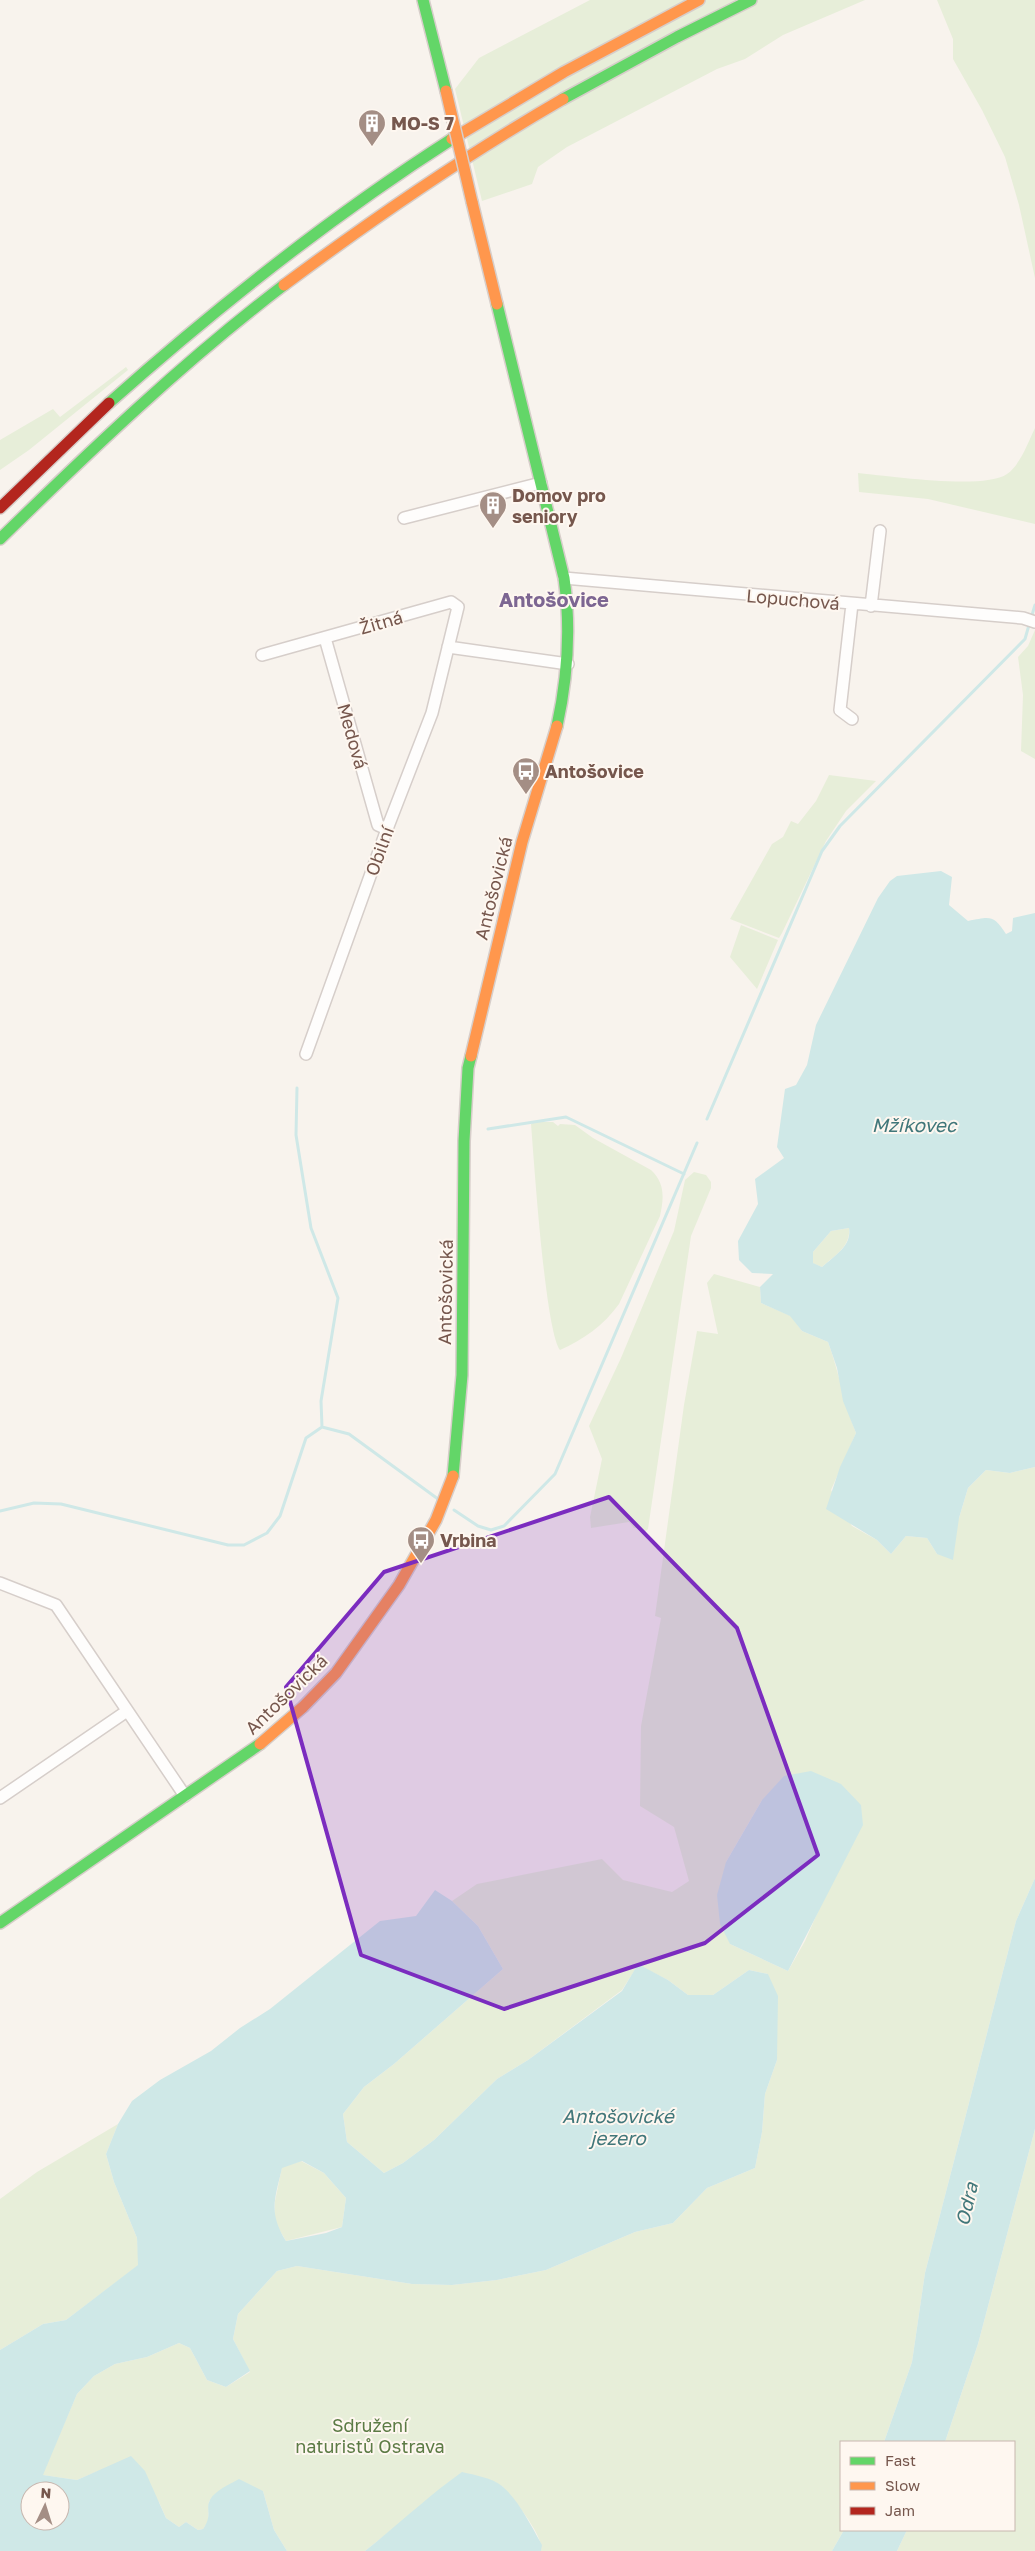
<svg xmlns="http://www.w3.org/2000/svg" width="1035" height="2551" viewBox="0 0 1035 2551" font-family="'Golos Text',sans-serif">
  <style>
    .green { fill: #e7eed9; fill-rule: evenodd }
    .water { fill: #cfe8e7; fill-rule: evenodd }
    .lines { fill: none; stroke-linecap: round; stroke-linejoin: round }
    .stream { stroke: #cfe8e7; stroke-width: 3 }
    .street-casing { stroke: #d6ceca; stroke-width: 14 }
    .fast-casing { stroke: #d7ceca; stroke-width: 14 }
    .slow-casing { stroke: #d7ceca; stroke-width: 14 }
    .jam-casing { stroke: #d7ceca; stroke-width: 14 }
    .street { stroke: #fefdfc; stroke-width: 11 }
    .fast { stroke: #63d668; stroke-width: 11 }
    .slow { stroke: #ff974d; stroke-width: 11 }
    .jam { stroke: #b3261e; stroke-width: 11 }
    .slow-bridge-casing { stroke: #d7ceca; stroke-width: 14; stroke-linecap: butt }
    .slow-bridge { stroke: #ff974d; stroke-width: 11 }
    .marked { fill: #7b2cbf; fill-opacity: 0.2; stroke: #7b2cbf; stroke-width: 4; stroke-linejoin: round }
    .labels { text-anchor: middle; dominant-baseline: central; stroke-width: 4; stroke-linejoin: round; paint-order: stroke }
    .poi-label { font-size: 18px; font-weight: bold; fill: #76574d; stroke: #fef7f0; text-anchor: start }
    .street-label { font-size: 18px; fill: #76574d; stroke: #fef7f0 }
    .park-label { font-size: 18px; fill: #5c7b45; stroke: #fef7f0 }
    .water-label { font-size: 19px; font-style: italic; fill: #41777a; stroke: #fef7f0 }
    .quarter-label { font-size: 20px; font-weight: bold; fill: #7d6692; stroke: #fef7f0 }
  </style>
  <rect width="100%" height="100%" fill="#f8f3ed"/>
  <!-- green -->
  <path class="green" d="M590 0H865L783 35 745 59 717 69 567 147 538 167 532 184 482 201 455 89 479 58Z
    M937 0H1035V278L1019 205 1005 157 982 110 953 59V39Z
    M126 367 128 370 29 450 0 470V440L53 409 60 417Z
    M1035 428V524L928 499 859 492 858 473C889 476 985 490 1007 474 1021 464 1028 442 1035 428Z
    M1035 630V759L1021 751 1023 695 1018 657 1028 646Z
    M829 775 876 781 846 811 826 841 782 933 779 938 730 919 772 844 783 837 791 821 798 824 816 801Z
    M741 925 778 940 757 989 730 957Z
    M534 1122H553L558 1126 560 1124 575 1125 593 1138 651 1170C665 1183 664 1198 660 1216L619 1304C604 1325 583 1340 560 1350 545 1330 534 1160 531 1124Z
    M694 1172 706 1175 711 1182V1188L691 1236 648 1529 645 1532 642 1528H634L629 1522 591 1528 590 1517 602 1459 589 1426 621 1358 674 1231 685 1180Z
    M849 1228C851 1247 834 1256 822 1267L812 1263 813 1252 831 1231Z
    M714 1274 760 1287 761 1303 791 1316 802 1331 828 1342C839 1372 844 1403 856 1433L831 1490 852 1526 877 1540 891 1554 906 1536 927 1538 937 1554 959 1518 968 1488 986 1470 1010 1473 1035 1467V1878L1016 1921 925 2273 912 2362 884 2442H841V2530H844L832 2551H541C544 2535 513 2499 502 2486L400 2523 365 2551H287L274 2530 263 2491 209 2501 208 2522 203 2529 198 2530 186 2522 179 2527 166 2518 159 2502 98 2471 77 2480 42 2475 77 2394 94 2376 115 2364 147 2357 179 2343 190 2348 207 2380 226 2387 250 2372 233 2339 238 2314 277 2271 297 2266 412 2284 452 2285 497 2280 546 2270 635 2232 673 2223 707 2188 755 2168 762 2132 765 2094 777 2060 768 1974 749 1970 713 1995H688L668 1980 638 1965 622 1990 528 2060 497 2079 434 2140 403 2163 384 2173 347 2142 343 2114 364 2087 394 2064 503 1969 478 1926 452 1901 477 1884 602 1859 623 1880 672 1892 689 1881 674 1827 640 1806 641 1726 661 1618 655 1616 684 1405 697 1331 718 1334 707 1283ZM762 1800 824 1898 805 1941 788 1971 730 1944 726 1862Z
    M118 2124 106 2154 114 2182 137 2238 139 2265 66 2320 43 2324 0 2350V2199L37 2172Z
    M1035 2129V2551H897L907 2530H1014V2442H945L978 2344Z
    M301 2161 324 2173 346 2198 342 2227 286 2241 274 2221 275 2201 282 2167Z"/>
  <!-- water -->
  <path class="water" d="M941 871 952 877 949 905 968 921C990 917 993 914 1006 934L1012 931 1013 918 1035 913V1467L1010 1473 986 1470 968 1488 959 1518 953 1560 937 1554 927 1538 906 1536 891 1554 877 1540 826 1509 840 1467 856 1433 843 1401 837 1368 828 1342 802 1331 790 1316 761 1303 760 1287 773 1274 752 1273 739 1260 738 1241 758 1204 755 1179 784 1158 777 1147 785 1089 796 1085 807 1065 816 1025 878 898 890 881 897 876ZM849 1228C852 1246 834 1256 822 1267L813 1263V1252L831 1231Z
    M811 1771 841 1784 861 1805 863 1825 788 1971 730 1944 720 1924 717 1895 726 1862 762 1800 784 1776Z
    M1035 1878V2129L978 2344 945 2442H884L912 2362 925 2273 1016 1921Z
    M435 1890 452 1901 478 1926 503 1969 394 2064 364 2087 343 2114 347 2142 384 2173 403 2163 434 2140 497 2079 528 2060 622 1991 638 1964 668 1980 688 1995H713L749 1970 768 1974 778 1996 777 2060 765 2094 762 2132 755 2168 707 2188 673 2223 635 2232 546 2270 497 2280 452 2285 412 2284 297 2266 277 2271 238 2314 233 2339 250 2371 226 2387 207 2380 190 2348 179 2343 147 2357 115 2364 94 2376 77 2394 43 2475 77 2480 131 2456 145 2471 166 2518 179 2527 186 2522 198 2530 203 2529C213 2515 205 2509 210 2500 214 2491 230 2484 239 2479L263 2491 274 2530 287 2551H0V2350L43 2324 66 2320 138 2265 137 2238 114 2182 106 2154 118 2124 132 2101 160 2080 211 2051 240 2028 270 2009 380 1921 416 1916ZM302 2161 324 2173 346 2198 342 2227 326 2233 286 2241C268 2212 275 2199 282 2168ZM30 2491H60V2521H30Z
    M462 2472C475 2475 492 2478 502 2486 518 2499 532 2527 542 2545L541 2551H365C398 2525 428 2496 462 2472Z
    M844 2530H907L897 2551H832Z"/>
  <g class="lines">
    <!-- stream -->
    <path class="stream" d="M1032 615 1035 605
      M297 1088 296 1135 311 1228 338 1298 321 1401 322 1427
      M707 1119 822 851 840 826 1025 639 1029 625
      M488 1129 566 1117 684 1174
      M454 1510 478 1526 491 1530 504 1526 555 1474 697 1143
      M0 1511 34 1503 61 1504 228 1545H244L267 1533 280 1516 306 1438 322 1427 349 1434 438 1499"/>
    <!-- street casing -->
    <g class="street-casing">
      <path id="street" d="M404 518 541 483
        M564 578 1023 618 1035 622
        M871 606 880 531
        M325 638 378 825 387 829
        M448 647 568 664
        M262 655 451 602 458 607 432 713 387 829 306 1054
        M852 719 840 710 852 604
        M0 1583 56 1605 185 1796
        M0 1798 127 1711"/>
    </g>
    <!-- fast casing -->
    <g class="fast-casing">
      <path id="fast" d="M423 0 446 91
        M563 99 677 37 751 0
        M497 304 564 578C571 628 568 676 557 726
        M109 403C217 307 330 217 452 139
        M0 539C91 450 183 362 284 285
        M453 1476 462 1375 464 1141 468 1068 471 1056
        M0 1923 260 1744"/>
    </g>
    <!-- slow casing -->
    <g class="slow-casing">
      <path id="slow" d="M452 139 564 72 699 0
        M472 202 497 304
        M284 285C374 218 466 155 563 99
        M471 1056 522 842 557 726
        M260 1744 303 1707 336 1673 399 1585 436 1520 453 1476"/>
    </g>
    <!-- jam casing -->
    <g class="jam-casing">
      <path id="jam" d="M0 508 109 403"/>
    </g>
    <!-- street -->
    <use href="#street" class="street"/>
    <!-- fast -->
    <use href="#fast" class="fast"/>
    <!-- slow -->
    <use href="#slow" class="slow"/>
    <!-- jam -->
    <use href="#jam" class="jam"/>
    <!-- slow-bridge casing -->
    <g class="slow-bridge-casing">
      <path id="slow-bridge" d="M446 91 472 202"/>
    </g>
    <!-- slow-bridge -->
    <use href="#slow-bridge" class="slow-bridge"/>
  </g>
  <!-- marked area -->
  <path class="marked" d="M609 1497 737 1628 818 1855 705 1943 504 2009 361 1955 286 1687 384 1572Z"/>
  <!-- icons -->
  <defs>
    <g id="building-pin" transform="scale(1.4375)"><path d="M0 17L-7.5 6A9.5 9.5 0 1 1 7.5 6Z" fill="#a48e85" stroke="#fef7f0"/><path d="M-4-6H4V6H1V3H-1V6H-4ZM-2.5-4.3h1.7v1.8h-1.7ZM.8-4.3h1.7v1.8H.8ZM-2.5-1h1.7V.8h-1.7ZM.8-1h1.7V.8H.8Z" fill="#fff"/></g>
    <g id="bus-pin" transform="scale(1.4375)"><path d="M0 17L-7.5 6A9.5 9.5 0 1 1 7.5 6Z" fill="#a48e85" stroke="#fef7f0"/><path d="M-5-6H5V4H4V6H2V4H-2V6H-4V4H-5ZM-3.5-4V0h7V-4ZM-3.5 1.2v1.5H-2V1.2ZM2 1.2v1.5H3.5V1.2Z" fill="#fff"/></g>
  </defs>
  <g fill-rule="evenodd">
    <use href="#building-pin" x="372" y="123"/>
    <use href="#building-pin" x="493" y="505"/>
    <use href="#bus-pin" x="526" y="771"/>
    <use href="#bus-pin" x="421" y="1540"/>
  </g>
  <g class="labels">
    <!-- poi labels -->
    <g class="poi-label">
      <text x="391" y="123">MO-S 7</text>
      <text x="512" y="495">Domov pro<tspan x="512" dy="21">seniory</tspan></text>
      <text x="545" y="771">Antošovice</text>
      <text x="440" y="1540">Vrbina</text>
    </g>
    <!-- street labels -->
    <g class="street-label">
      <text transform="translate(793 599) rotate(5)">Lopuchová</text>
      <text transform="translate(381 622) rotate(-16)">Žitná</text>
      <text transform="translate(353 736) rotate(74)">Medová</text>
      <text transform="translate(379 851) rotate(-70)">Obilní</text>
      <text transform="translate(493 888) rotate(-76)">Antošovická</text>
      <text transform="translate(445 1292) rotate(-89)">Antošovická</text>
      <text transform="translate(286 1694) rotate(-44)">Antošovická</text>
    </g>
    <!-- park labels -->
    <g class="park-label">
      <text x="370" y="2425">Sdružení<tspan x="370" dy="21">naturistů Ostrava</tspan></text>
    </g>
    <!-- water labels -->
    <g class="water-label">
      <text x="914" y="1124">Mžíkovec</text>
      <text x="618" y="2115">Antošovické<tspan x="618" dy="22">jezero</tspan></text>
      <text transform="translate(966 2204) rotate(-77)">Odra</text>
    </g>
    <!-- quarter labels -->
    <g class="quarter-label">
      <text x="554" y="599">Antošovice</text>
    </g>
  </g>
  <!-- legend -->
  <rect x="840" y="2441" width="175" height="90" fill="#fef7f0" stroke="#c8b7af"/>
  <rect x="850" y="2457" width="25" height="8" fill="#63d668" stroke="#c8b7af"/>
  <text x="885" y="2466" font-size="15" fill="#76574d">Fast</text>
  <rect x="850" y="2482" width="25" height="8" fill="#ff974d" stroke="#c8b7af"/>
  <text x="885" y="2491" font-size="15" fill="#76574d">Slow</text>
  <rect x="850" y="2507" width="25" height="8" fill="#b3261e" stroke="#c8b7af"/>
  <text x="885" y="2516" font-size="15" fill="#76574d">Jam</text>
  <!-- north arrow -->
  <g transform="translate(45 2506) rotate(4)"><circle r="24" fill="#fef7f0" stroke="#c8b7af"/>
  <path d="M0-4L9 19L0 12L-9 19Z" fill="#a48e85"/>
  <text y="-8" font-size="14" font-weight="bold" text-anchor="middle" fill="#76574d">N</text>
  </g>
</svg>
